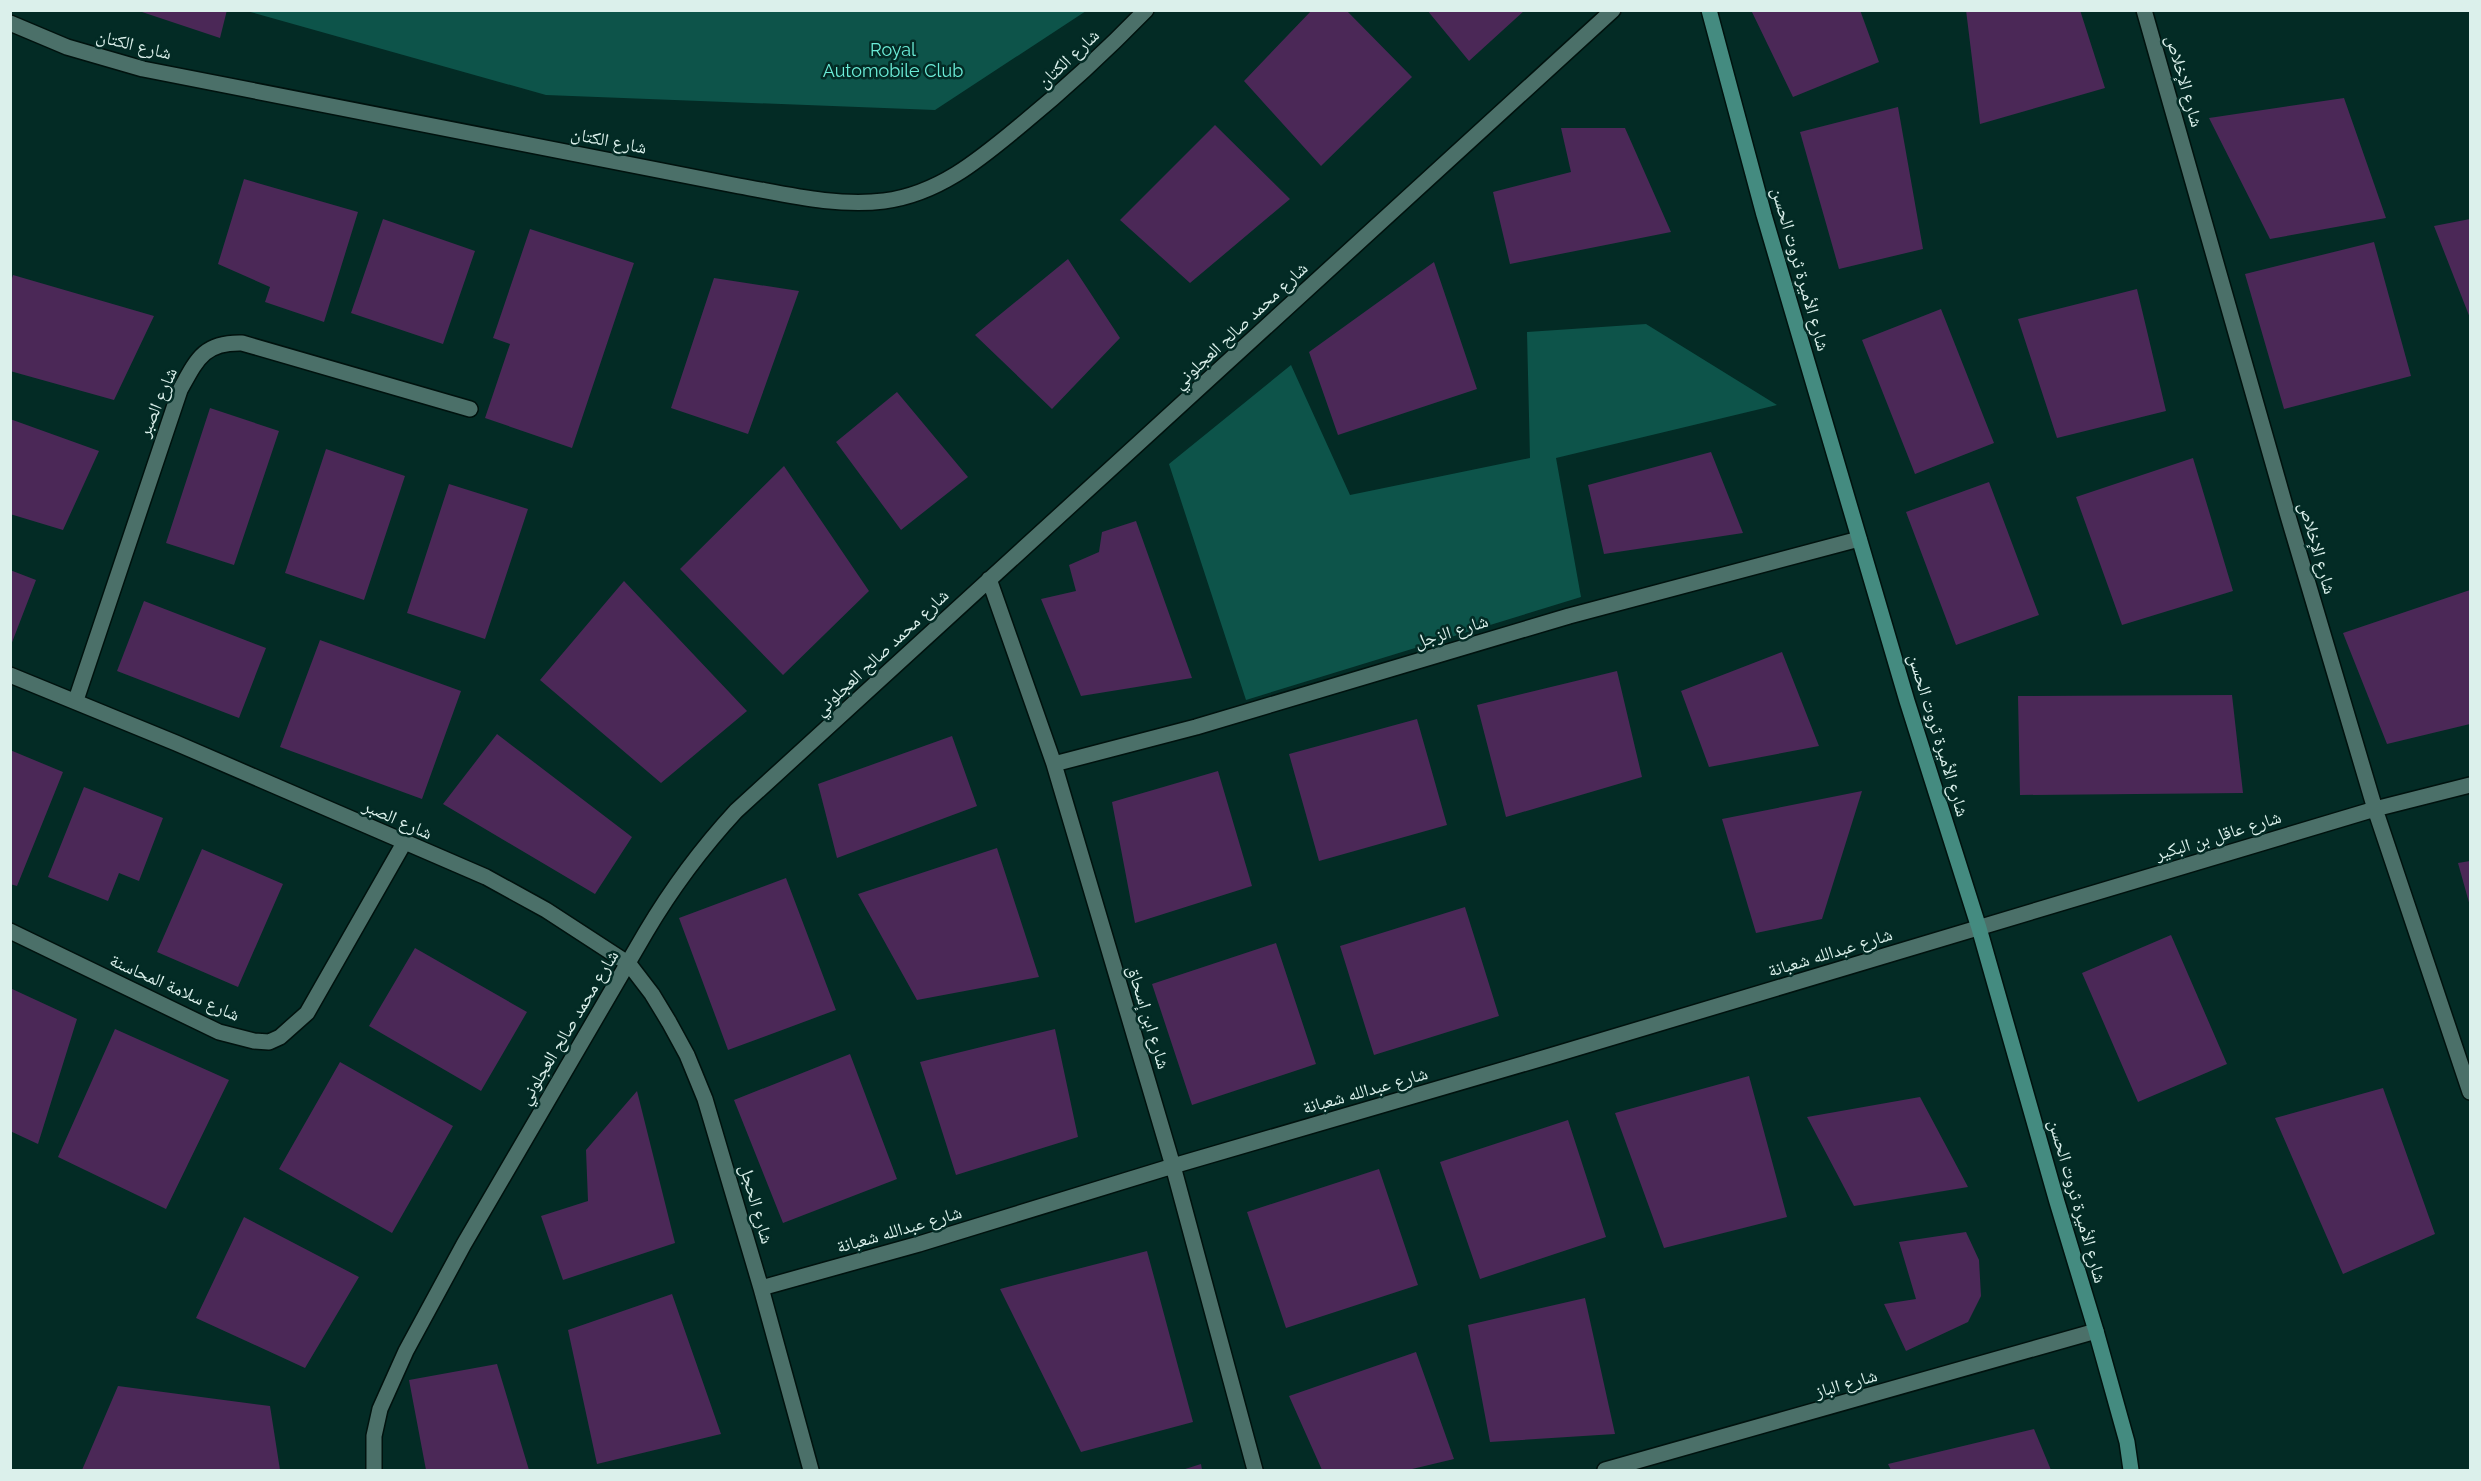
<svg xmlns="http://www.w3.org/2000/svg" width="2481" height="1481" viewBox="0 0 2481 1481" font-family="Raleway,'Noto Naskh Arabic',sans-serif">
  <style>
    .green { fill: #0d544a }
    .building { fill: #4b2857 }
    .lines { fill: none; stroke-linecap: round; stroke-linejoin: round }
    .lane-casing { stroke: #00120e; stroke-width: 18 }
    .street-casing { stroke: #00120e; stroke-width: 18 }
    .secondary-casing { stroke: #00120e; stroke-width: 18 }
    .lane { stroke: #4b7069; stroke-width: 15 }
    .street { stroke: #4b7069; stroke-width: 15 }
    .secondary { stroke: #448b80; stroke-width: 15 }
    .labels { text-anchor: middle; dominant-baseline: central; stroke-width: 5; stroke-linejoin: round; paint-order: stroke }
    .street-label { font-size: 18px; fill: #dbf0eb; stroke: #032b25 }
    .park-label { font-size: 18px; fill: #6cedd8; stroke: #032b25 }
  </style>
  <rect width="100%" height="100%" fill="#032b25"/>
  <!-- green -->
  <path class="green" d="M247 11H1086L935 110 546 95Z
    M1646 324 1777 405 1556 458 1581 597 1246 700 1169 464 1291 365 1350 495 1530 458 1527 332Z"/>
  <!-- building -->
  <path class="building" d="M136 10H227L220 38Z
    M1312 10H1346L1412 77 1321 166 1244 81Z
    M1427 10H1525L1469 61Z
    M1751 10H1860L1879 62 1793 97Z
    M1966 10H2080L2105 88 1980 124Z
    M2344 98 2386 218 2270 239 2209 118Z
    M1898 107 1923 249 1839 269 1800 132Z
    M1215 125 1290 199 1190 283 1120 220Z
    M1561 128H1625L1671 232 1510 264 1493 192 1571 172Z
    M244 179 358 212 324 322 265 302 270 287 218 264Z
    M383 219 475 251 443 344 351 313Z
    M2470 219V318L2434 226Z
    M530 229 634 263 572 448 485 418 510 344 493 338Z
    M2374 242 2411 376 2284 409 2245 274Z
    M1068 259 1120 338 1052 409 975 335Z
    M1434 262 1477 389 1338 435 1309 352Z
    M13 275 154 316 114 400 10 371V285Z
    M714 278 799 291 748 434 671 408Z
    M2137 289 2166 411 2057 438 2018 319Z
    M1941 309 1994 443 1915 474 1862 340Z
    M897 392 968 477 901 530 836 442Z
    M210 408 279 431 234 565 166 543Z
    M10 419 99 451 63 530 10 514Z
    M326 449 405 476 364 600 285 573Z
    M1711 452 1743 533 1604 554 1588 485Z
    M2193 458 2233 591 2122 625 2076 497Z
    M784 466 869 591 783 675 680 569Z
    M1989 482 2039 615 1956 645 1906 512Z
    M449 484 528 509 485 639 407 613Z
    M1136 521 1192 678 1081 696 1041 599 1076 591 1069 565 1099 552 1102 532Z
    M10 570 36 580 11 645H10Z
    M624 581 747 711 661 783 540 680Z
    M2470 590V724L2387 744 2343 633Z
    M144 601 266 648 239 718 117 671Z
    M320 640 461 691 422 799 280 747Z
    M1782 652 1819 746 1709 767 1681 691Z
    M1617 671 1642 777 1506 817 1477 705Z
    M2232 695 2243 793 2020 795 2018 696Z
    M1417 719 1447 825 1319 861 1289 754Z
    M497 734 632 837 595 894 443 804Z
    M952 736 977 806 837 858 818 784Z
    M10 750 63 772 17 886 10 884Z
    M1218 771 1252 886 1135 923 1112 802Z
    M84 787 163 818 139 881 119 873 108 901 48 877Z
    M1862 791 1822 919 1756 933 1722 819Z
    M997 848 1039 977 917 1000 858 894Z
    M202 849 283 884 238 987 157 952Z
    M2470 861V906L2458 863Z
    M786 878 836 1010 728 1050 679 918Z
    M1465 907 1499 1016 1374 1055 1340 946Z
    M2171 935 2227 1064 2138 1102 2082 973Z
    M1276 943 1316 1064 1192 1105 1152 984Z
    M415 948 527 1012 481 1091 369 1026Z
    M10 988 77 1019 38 1144 10 1131Z
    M115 1029 229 1080 166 1209 58 1157Z
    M1055 1029 1078 1137 956 1175 920 1062Z
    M850 1054 897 1179 783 1223 734 1100Z
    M340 1062 453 1126 392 1233 279 1169Z
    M1749 1076 1787 1217 1664 1248 1615 1113Z
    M2383 1088 2435 1234 2343 1274 2275 1118Z
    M637 1091 675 1243 563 1280 541 1216 588 1201 586 1150Z
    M1920 1097 1968 1187 1854 1206 1807 1117Z
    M1568 1120 1606 1237 1480 1279 1440 1162Z
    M1379 1169 1418 1285 1286 1328 1247 1212Z
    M244 1217 359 1277 305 1368 196 1318Z
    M1966 1232 1979 1260 1981 1296 1968 1322 1906 1351 1884 1304 1916 1299 1899 1242Z
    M1147 1251 1193 1422 1081 1452 1000 1289Z
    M672 1294 721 1434 597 1464 568 1330Z
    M1585 1298 1615 1434 1490 1442 1468 1325Z
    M1416 1352 1454 1459 1408 1470H1322L1289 1396Z
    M497 1364 529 1470H426L409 1380Z
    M118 1386 270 1406 280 1470H82Z
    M2034 1429 2051 1470H1891L1888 1464Z
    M1201 1464 1202 1470H1182Z"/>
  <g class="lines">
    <!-- lane casing -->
    <g class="lane-casing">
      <path id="lane" d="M10 23 67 47 143 69 739 186C785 194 836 207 884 201 939 194 980 159 1021 125 1065 89 1106 51 1146 10"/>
    </g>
    <!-- street casing -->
    <g class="street-casing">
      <path id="street" d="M2144 10 2288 516 2375 809 2470 1092
        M989 579 1054 764 1173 1166 1255 1470
        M10 675 176 743 486 877 546 910 629 964 652 994 669 1022 687 1055 705 1099 761 1288 811 1470
        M76 700 180 390C197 359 204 342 242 343L470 409
        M1054 764 1196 727 1569 616 1859 539
        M10 931 219 1032 254 1041 269 1042 280 1037 307 1013 404 843
        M761 1288 919 1244 1173 1166 1550 1056 2375 809 2470 785
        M374 1470V1436L380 1409 406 1351 464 1244 646 932C672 888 701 849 736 811L1613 10
        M1605 1470 2096 1331"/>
    </g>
    <!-- secondary casing -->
    <g class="secondary-casing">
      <path id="secondary" d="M1709 10 1764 215 1907 701 1979 928 2057 1202 2096 1331 2127 1442 2131 1470"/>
    </g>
    <!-- lane -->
    <use href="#lane" class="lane"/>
    <!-- street -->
    <use href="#street" class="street"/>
    <!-- secondary -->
    <use href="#secondary" class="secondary"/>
  </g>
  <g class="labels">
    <!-- street labels -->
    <g class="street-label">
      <text transform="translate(134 44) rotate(14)">شارع الكتان</text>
      <text transform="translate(1068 58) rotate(-43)">شارع الكتان</text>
      <text transform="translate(2185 81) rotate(74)">شارع الإخلاص</text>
      <text transform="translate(609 140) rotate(11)">شارع الكتان</text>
      <text transform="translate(1801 269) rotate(74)">شارع الأميرة ثروت الحسن</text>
      <text transform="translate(1240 325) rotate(-43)">شارع محمد صالح العجلوني</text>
      <text transform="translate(157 402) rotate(-67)">شارع الصبر</text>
      <text transform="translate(2318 548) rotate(74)">شارع الإخلاص</text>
      <text transform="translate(1451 631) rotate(-17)">شارع الزجل</text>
      <text transform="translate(881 652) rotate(-43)">شارع محمد صالح العجلوني</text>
      <text transform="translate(1939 735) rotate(73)">شارع الأميرة ثروت الحسن</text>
      <text transform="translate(398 819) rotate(24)">شارع الصبر</text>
      <text transform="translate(2218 835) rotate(-17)">شارع عاقل بن البكير</text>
      <text transform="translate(1830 952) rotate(-17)">شارع عبدالله شعبانة</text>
      <text transform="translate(175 987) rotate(24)">شارع سلامة المحاسنة</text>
      <text transform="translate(1149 1017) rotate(73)">شارع ابن إسحاق</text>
      <text transform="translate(568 1027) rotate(-59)">شارع محمد صالح العجلوني</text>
      <text transform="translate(1365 1090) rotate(-16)">شارع عبدالله شعبانة</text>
      <text transform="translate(2078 1201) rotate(74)">شارع الأميرة ثروت الحسن</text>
      <text transform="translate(757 1204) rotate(74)">شارع الحجل</text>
      <text transform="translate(899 1229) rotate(-16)">شارع عبدالله شعبانة</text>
      <text transform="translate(1846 1383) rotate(-16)">شارع الباز</text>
    </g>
    <!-- park labels -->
    <g class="park-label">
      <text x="893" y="49">Royal<tspan x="893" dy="21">Automobile Club</tspan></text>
    </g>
  </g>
  <!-- border -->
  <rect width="2481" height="1481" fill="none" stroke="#dbf0eb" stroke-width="24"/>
</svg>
